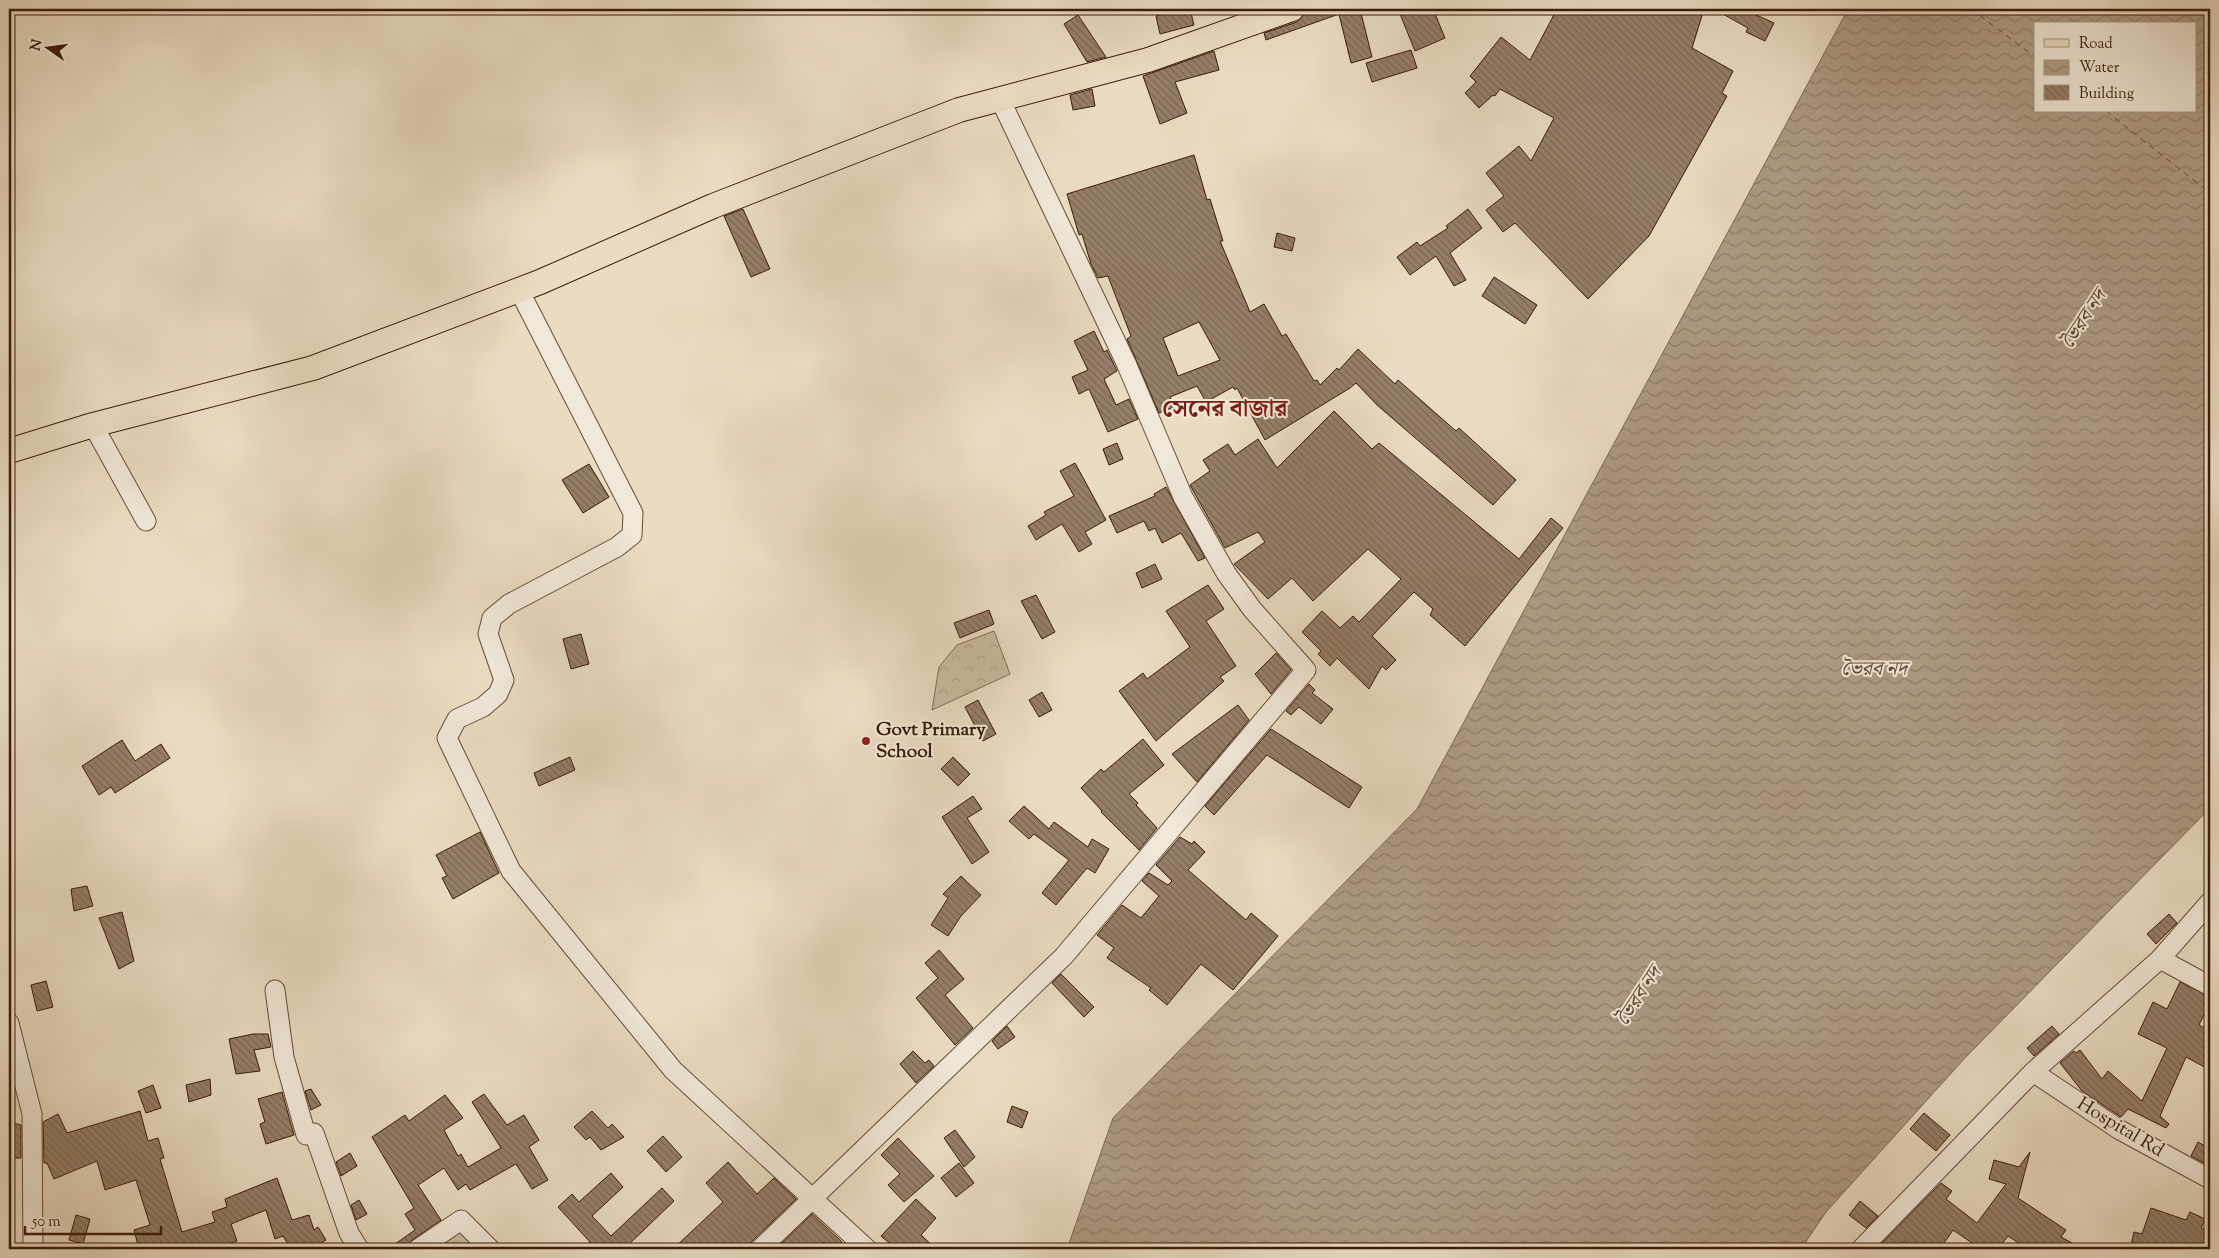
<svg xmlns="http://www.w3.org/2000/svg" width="2219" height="1258" viewBox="0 0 2219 1258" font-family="'Sorts Mill Goudy','Noto Serif Bengali',serif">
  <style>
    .forest { fill: url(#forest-crowns); stroke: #836b56 }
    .water { fill: url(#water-waves); stroke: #806753; fill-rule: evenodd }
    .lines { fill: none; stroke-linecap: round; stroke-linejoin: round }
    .ferry { stroke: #634734; stroke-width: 1; stroke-dasharray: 6 5; stroke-linecap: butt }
    .building { fill: url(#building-back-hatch); stroke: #3a1b09; fill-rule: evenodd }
    .minor-casing { stroke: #664b38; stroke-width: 21 }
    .major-casing { stroke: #3a1b09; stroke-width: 26 }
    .minor { stroke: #f1e8d8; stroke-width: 19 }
    .major { stroke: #eadcc3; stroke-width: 24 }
    .poi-dot { fill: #8f2418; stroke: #f1e8d8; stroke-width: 2 }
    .labels { text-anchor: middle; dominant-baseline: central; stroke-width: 4; stroke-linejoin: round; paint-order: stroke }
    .poi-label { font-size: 19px; font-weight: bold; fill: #3a1b09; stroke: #f1e8d8; text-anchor: start }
    .street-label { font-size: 19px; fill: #3a1b09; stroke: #f1e8d8 }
    .water-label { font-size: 20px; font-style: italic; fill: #634734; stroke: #f1e8d8 }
    .district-label { font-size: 24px; font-weight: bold; fill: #7a1f14; stroke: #f1e8d8 }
  </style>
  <defs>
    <pattern id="forest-crowns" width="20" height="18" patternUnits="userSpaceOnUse" patternTransform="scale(1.25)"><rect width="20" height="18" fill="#ccbba3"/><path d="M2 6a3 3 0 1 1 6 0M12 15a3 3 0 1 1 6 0" fill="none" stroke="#b0a08b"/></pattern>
    <pattern id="water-waves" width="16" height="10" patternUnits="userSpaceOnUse" patternTransform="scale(1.25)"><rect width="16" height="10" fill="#ae9a84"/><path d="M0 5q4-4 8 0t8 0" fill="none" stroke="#8f7d6a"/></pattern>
    <pattern id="building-back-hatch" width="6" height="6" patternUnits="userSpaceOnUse" patternTransform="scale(1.25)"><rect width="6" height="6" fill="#967f6a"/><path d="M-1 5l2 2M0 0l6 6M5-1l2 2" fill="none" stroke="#7b6755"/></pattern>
  </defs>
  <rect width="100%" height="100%" fill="#eadcc3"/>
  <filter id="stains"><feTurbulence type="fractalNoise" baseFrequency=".004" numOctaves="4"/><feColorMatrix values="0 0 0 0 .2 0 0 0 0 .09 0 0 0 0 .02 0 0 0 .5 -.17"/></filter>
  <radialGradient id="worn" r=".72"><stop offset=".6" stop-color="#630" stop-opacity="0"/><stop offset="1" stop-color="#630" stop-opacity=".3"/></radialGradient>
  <!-- forest -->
  <path class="forest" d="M994 631 1010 674 932 710 939 667 957 645Z
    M461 1221 486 1249H420Z"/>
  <!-- water -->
  <path class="water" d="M1844 9H2210V808L1964 1059 1826 1212 1801 1249H1067L1113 1118 1417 809 1847 11ZM2035 24H2195V111H2035Z"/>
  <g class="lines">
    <!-- ferry -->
    <path class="ferry" d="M1971 9 2035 57
      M2106 111 2210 193"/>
  </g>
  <!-- building -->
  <path class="building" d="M1185 9H1190L1194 25 1160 34 1156 16Z
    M1308 9H1360L1372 57 1351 63 1339 14 1266 40 1264 33 1297 22Z
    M1398 9H1433L1445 38 1415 51Z
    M1557 9H1704L1692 48 1733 71 1722 93 1727 96 1649 236 1588 299 1515 223 1503 232 1486 210 1504 196 1486 173 1519 146 1531 161 1554 118 1500 89 1495 96 1493 95 1479 108 1465 93 1476 82 1470 76 1501 37 1530 60Z
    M1714 9H1743L1774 23 1765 41 1746 32 1748 28Z
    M1078 15 1106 57 1087 62 1064 24Z
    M1411 50 1417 68 1372 82 1366 63Z
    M1214 51 1219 70 1175 82 1187 113 1160 124 1143 76Z
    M1092 89 1095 106 1073 110 1070 95Z
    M1194 155 1207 200 1210 199 1223 241H1220L1250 312 1264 304 1282 336 1286 334 1314 381 1317 380 1320 385 1337 368 1339 370 1358 349 1395 384 1398 380 1456 431 1459 428 1516 480 1493 505 1377 405 1356 383 1350 388 1265 440 1237 388 1235 390 1233 387 1206 402 1197 386 1170 397 1174 407 1159 413 1127 339 1131 336 1108 276 1098 278 1091 264 1082 234 1079 235 1067 194ZM1199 322 1220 360 1178 376 1163 338Z
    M743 209 770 269 751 277 724 216Z
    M1468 209 1482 228 1450 253 1466 280 1454 286 1436 256 1410 275 1397 257 1417 242 1420 246 1448 228 1446 226Z
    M1277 233 1295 238 1292 251 1274 247Z
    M1494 277 1537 305 1525 324 1482 296Z
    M1094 331 1104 352 1107 350 1117 371 1104 379 1116 405 1129 399 1138 419 1108 432 1089 389 1079 394 1072 377 1088 370 1074 341Z
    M1334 411 1372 449 1379 443 1519 559 1551 518 1563 528 1465 646 1430 615 1433 609 1414 592 1372 636 1396 660 1386 670 1382 666 1369 689 1337 658 1330 666 1318 654 1321 651 1302 632 1322 611 1340 628 1353 616 1359 622 1401 579 1368 549 1313 601 1292 578 1268 599 1234 564 1265 542 1258 532 1225 548 1190 485 1210 471 1203 460 1228 444 1235 455 1258 439 1277 468Z
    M1117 443 1123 459 1109 465 1103 449Z
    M1075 463 1106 520 1085 532 1092 544 1079 552 1062 524 1036 540 1028 526 1046 515 1044 512 1074 496 1060 471Z
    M589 464 609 497 583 513 562 480Z
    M1166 487 1205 558 1198 561 1181 533 1162 543 1155 528 1149 531 1144 521 1117 533 1109 516 1155 496 1154 494Z
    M1155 564 1162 579 1142 588 1136 573Z
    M1208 585 1224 609 1206 621 1236 666 1220 677 1224 681 1156 741 1119 691 1143 673 1147 679 1190 647 1166 611Z
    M1036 595 1055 632 1042 639 1021 601Z
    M989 610 994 624 960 638 954 623Z
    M581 634 589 664 571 669 563 639Z
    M1276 653 1291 670 1271 694 1255 674Z
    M1309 684 1315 690 1312 693 1333 709 1321 724 1299 707 1291 715 1286 711Z
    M1042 692 1052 710 1039 717 1029 700Z
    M978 700 996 734 983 741 965 707Z
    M1238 705 1249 720 1197 782 1172 754Z
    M1271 729 1362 787 1349 808 1267 755 1214 815 1205 806Z
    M1143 739 1164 765 1129 794 1138 803 1136 805 1157 828 1139 850 1101 812 1102 811 1081 788 1101 769 1104 772Z
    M122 740 135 761 161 744 170 758 115 793 111 787 99 795 82 766Z
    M570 757 575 770 539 786 534 773Z
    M953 757 970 774 958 786 941 769Z
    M973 796 982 809 967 818 989 852 972 864 942 817Z
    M1024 806 1049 829 1054 822 1088 847 1092 839 1109 849 1095 873 1087 868 1056 905 1042 893 1069 860 1034 834 1029 839 1009 821Z
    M480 832 499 873 453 899 442 878 447 876 436 855Z
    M1180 837 1192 844 1194 841 1205 852 1188 870 1246 920 1251 913 1278 936 1233 990 1201 964 1167 1005 1149 990 1151 988 1107 958 1114 948 1097 935 1122 905 1141 918 1159 896 1142 881 1149 873 1168 885 1172 881 1156 865Z
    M961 876 981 895 961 916 948 936 931 925 948 898 943 894Z
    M87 886 93 906 74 911 71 889Z
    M122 912 134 961 119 969 99 918Z
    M2169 914 2177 923 2156 944 2147 934Z
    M939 950 964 979 945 995 973 1028 955 1045 916 998 938 978 925 963Z
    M1061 974 1094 1007 1084 1017 1052 983Z
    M46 981 53 1007 37 1011 31 985Z
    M2180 982 2210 997V1002L2199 1025 2210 1031V1070L2186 1057 2160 1116 2169 1124 2166 1128 2128 1109 2121 1117 2082 1091 2060 1063 2074 1051 2076 1053 2080 1050 2102 1079 2108 1071 2142 1101 2167 1048 2138 1034 2153 1002 2167 1009Z
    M1007 1026 1015 1037 998 1049 992 1041Z
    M2052 1026 2059 1034 2034 1056 2027 1048Z
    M253 1034H268L271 1047 254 1050 260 1071 236 1074 229 1039Z
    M913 1051 925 1063 929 1060 934 1066 916 1083 900 1064Z
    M210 1079 211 1095 189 1102 186 1085Z
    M153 1085 161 1108 146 1113 138 1091Z
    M311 1089 321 1105 311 1110 305 1091Z
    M282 1092 294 1135 266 1144 260 1124 265 1122 258 1099Z
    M484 1094 507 1125 524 1115 539 1140 529 1147 548 1180 532 1189 516 1164 470 1190 466 1184 458 1190 444 1168 418 1185 441 1220 412 1240 407 1249H388L415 1230 405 1214 414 1208 372 1137 405 1115 409 1121 445 1095 463 1118 444 1130 458 1156 461 1154 468 1167 501 1148 472 1102Z
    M1012 1106 1028 1112 1022 1128 1007 1122Z
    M140 1111 148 1141 158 1138 164 1158 160 1159 182 1232 215 1222 212 1212 227 1207 225 1199 277 1178 292 1220 309 1215 314 1230 318 1227 326 1240 311 1249H291L283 1236 275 1239 266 1210 231 1224 237 1241 213 1249H139L134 1230 150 1225 136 1180 105 1190 97 1161 54 1179 47 1163H44L43 1122 58 1114 67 1133Z
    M592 1111 608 1128 612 1124 624 1137 601 1150 590 1137 586 1140 574 1127Z
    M1924 1113 1950 1135 1936 1151 1910 1129Z
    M9 1122 21 1125V1158H9Z
    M955 1130 975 1157 964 1167 944 1138Z
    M663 1136 682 1157 666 1172 647 1151Z
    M898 1138 934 1176 904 1202 888 1185 900 1174 881 1155Z
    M2198 1142 2210 1149V1166L2191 1156Z
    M2030 1152 2018 1198 2066 1230 2061 1237 2083 1249H2028L2008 1236 1998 1249H1981L1953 1230 1940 1249H1917L1904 1241 1899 1249H1876L1941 1183 1952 1191 1946 1199 1977 1223 2006 1184 1989 1179 1994 1160 2019 1167Z
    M350 1153 357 1166 341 1176 336 1162Z
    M728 1162 757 1194 774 1178 796 1199 752 1241 749 1249H673L723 1202 706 1183Z
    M959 1163 974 1183 956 1197 941 1178Z
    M611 1173 623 1187 592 1216 611 1236 662 1188 674 1201 624 1249H581L590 1242 558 1207 572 1194 579 1202Z
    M916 1199 936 1218 921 1235 936 1249H896L881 1236Z
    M359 1200 367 1214 356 1220 351 1205Z
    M1860 1201 1878 1216 1866 1228 1849 1215Z
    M2151 1208 2186 1220 2190 1212 2205 1219 2201 1228 2210 1233V1249H2130L2134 1232 2142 1234Z
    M812 1214 842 1242 835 1249H831L824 1242 817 1249H776Z
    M76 1215 90 1219 83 1244 69 1240Z"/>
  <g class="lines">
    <!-- minor casing -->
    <g class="minor-casing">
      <path id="minor" d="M519 290 633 513 632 535 617 547 509 604 492 618 488 634 504 680 498 694 483 707 457 719 447 738 511 871 673 1070 867 1249
        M93 425 146 521
        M2160 959 2210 986
        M275 990 284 1057 306 1135 314 1133 349 1233 359 1249
        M9 1023 32 1114 33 1249
        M2033 1072 2120 1130 2210 1179
        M418 1249 461 1220 490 1249
        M760 1249 1064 956 1306 670 1252 609 1226 573 1183 497 1126 363 1000 99
        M1861 1249 2033 1072 2160 959 2210 902"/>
    </g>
    <!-- major casing -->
    <g class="major-casing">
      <path id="major" d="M9 451 93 425 313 368 540 282 713 206 959 110 1148 60 1292 9"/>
    </g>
    <!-- minor -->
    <use href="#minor" class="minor"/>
    <!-- major -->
    <use href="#major" class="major"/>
  </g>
  <!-- markers -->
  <circle class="poi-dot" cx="866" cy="741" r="5"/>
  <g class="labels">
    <!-- poi labels -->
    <g class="poi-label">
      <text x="876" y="730">Govt Primary<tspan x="876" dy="22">School</tspan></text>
    </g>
    <!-- street labels -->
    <g class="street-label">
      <text transform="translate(2120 1128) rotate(31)">Hospital Rd</text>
    </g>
    <!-- water labels -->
    <g class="water-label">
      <text transform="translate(2085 320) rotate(-57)">ভৈরব নদ</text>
      <text x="1874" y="670">ভৈরব নদ</text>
      <text transform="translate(1640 997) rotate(-57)">ভৈরব নদ</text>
    </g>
    <!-- district labels -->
    <g class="district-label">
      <text x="1225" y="410">সেনের বাজার</text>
    </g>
  </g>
  <!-- margin -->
  <rect width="2219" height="1258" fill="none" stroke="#eadcc3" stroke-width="30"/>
  <rect x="10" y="10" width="2199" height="1238" fill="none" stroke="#3a1b09" stroke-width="2.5"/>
  <rect x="15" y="15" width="2189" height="1228" fill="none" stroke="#3a1b09"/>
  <!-- legend -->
  <rect x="2034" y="22" width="162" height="90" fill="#f1e8d8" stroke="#a89685"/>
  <rect x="2044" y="39" width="25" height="8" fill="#eadcc3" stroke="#a89685"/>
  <text x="2079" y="48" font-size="15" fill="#3a1b09">Road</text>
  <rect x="2044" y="60" width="25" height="15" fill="url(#water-waves)" stroke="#a89685"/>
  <text x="2079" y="72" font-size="15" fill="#3a1b09">Water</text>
  <rect x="2044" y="85" width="25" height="15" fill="url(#building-back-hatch)" stroke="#a89685"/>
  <text x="2079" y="98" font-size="15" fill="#3a1b09">Building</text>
  <!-- north arrow -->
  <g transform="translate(48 48) rotate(284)" stroke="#f1e8d8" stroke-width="4" paint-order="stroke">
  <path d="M0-4L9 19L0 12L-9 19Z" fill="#3a1b09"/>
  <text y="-8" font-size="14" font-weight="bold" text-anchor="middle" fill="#3a1b09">N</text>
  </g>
  <!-- scale -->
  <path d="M25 1226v8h136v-8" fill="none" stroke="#3a1b09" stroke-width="2.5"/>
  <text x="32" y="1226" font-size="15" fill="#3a1b09" stroke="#f1e8d8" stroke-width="4" paint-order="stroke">50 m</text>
  <rect width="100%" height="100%" filter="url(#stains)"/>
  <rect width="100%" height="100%" fill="url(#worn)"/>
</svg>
